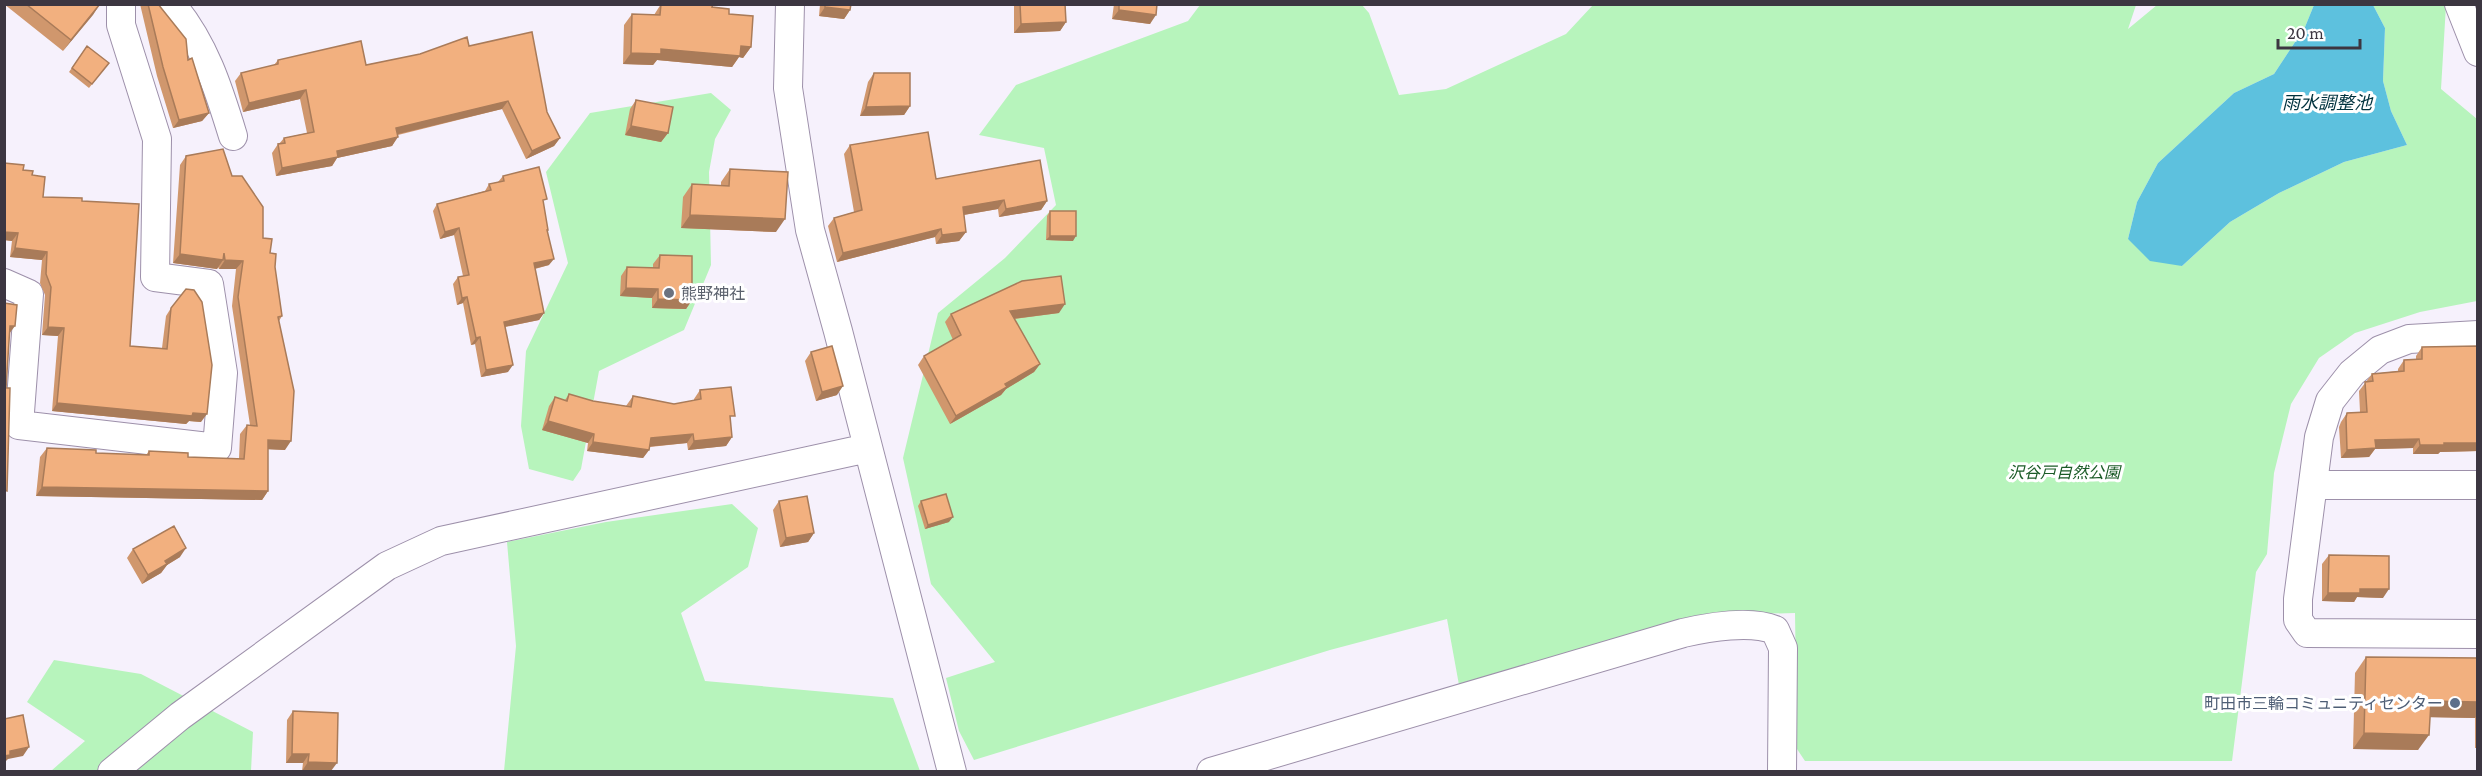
<svg xmlns="http://www.w3.org/2000/svg" width="2482" height="776" viewBox="0 0 2482 776" font-family="'Crimson Pro','Noto Sans JP',serif">
  <style>
    .green { fill: #b7f4bc }
    .water { fill: #5dc1de }
    .lines { fill: none; stroke-linecap: round; stroke-linejoin: round }
    .minor-casing { stroke: #9d90aa; stroke-width: 30 }
    .minor { stroke: #fff; stroke-width: 28 }
    .wall { fill: #d0976d }
    .shaded-wall { fill: #a97b59 }
    .building { fill: #f2b07f; stroke: #a97b59; stroke-width: 1.5 }
    .worship-dot { fill: #6b7280; stroke: #fff; stroke-width: 2 }
    .service-dot { fill: #5c6f8a; stroke: #fff; stroke-width: 2 }
    .labels { text-anchor: middle; dominant-baseline: central; stroke-width: 6; stroke-linejoin: round; paint-order: stroke }
    .worship-label { font-size: 16px; fill: #5b616d; stroke: #fff; text-anchor: start }
    .park-label { font-size: 16px; font-style: italic; fill: #1b5b27; stroke: #fff }
    .service-label { font-size: 16px; fill: #4e5e75; stroke: #fff; text-anchor: end }
    .water-label { font-size: 18px; font-style: italic; fill: #01323e; stroke: #fff }
  </style>
  <rect width="100%" height="100%" fill="#f6f1fc"/>
  <!-- green -->
  <path class="green" d="M1200 5H1362L1369 13 1399 95 1446 89 1566 34 1593 5H2136L2128 29 2157 5H2314L2305 27 2274 74 2234 93 2158 163 2137 202 2128 239 2182 266 2230 222 2279 193 2344 162 2407 145 2391 111 2383 81 2385 28 2373 5H2446L2441 89 2477 119V301L2420 312 2355 333 2319 358 2291 404 2274 473 2267 554 2256 572 2232 761H1805L1797 749 1795 613 1709 615 1687 618 1459 685 1447 619 1330 650 974 760 959 731 946 678 995 662 931 584 903 458 938 313 1005 258 1056 205 1044 148 979 135 1016 85 1188 21Z
    M711 93 731 110 715 139 709 172 711 265 684 330 599 371 581 469 573 481 529 469 521 426 526 351 568 263 546 172 590 113Z
    M732 504 758 528 748 567 681 613 705 681 893 698 920 771H504L516 646 507 542 606 522Z
    M54 660 141 674 253 732 251 771H51L85 741 27 702Z"/>
  <!-- water -->
  <path class="water" d="M2314 5H2373L2385 28 2383 81 2391 111 2407 145 2344 162 2279 193 2230 222 2182 266 2150 261 2128 239 2137 202 2158 163 2234 93 2274 74 2305 27Z"/>
  <g class="lines">
    <!-- minor casing -->
    <g class="minor-casing">
      <path id="minor" d="M171 4C204 42 219 90 233 136
        M790 4 788 88 810 230 838 331 952 772
        M2459 4 2478 52
        M4 283 29 294 19 425 217 448 223 373 209 284 155 277 157 139 121 25V4
        M2478 335 2409 339 2380 350 2352 373 2330 401 2319 437 2298 599V620L2307 633 2478 634
        M2313 485H2478
        M112 772 180 716 387 566 441 541 868 448
        M1211 772 1683 633C1709 627 1751 620 1775 630L1783 648 1782 772"/>
    </g>
    <!-- minor -->
    <use href="#minor" class="minor"/>
  </g>
  <!-- wall -->
  <path class="wall" d="M4 4H100L63 51Z
    M140 4H158L188 60 209 113 202 121 173 128 157 76Z
    M661 4H713L712 7 729 14 751 47 743 58 739 57 732 67 657 60 653 65 623 64 624 25 632 14 654 15Z
    M820 4H851L850 10 844 19 819 16Z
    M1014 4H1065L1066 22 1060 31 1014 33Z
    M1114 4H1157L1150 24 1112 19Z
    M87 46 106 67 89 88 69 72Z
    M469 46 547 112 560 138 554 146 526 159 502 109 398 135 392 146 337 158 332 166 276 176 272 153 278 144H279L284 138 307 133 300 99 243 112 235 81 241 73 274 65 278 60 366 65Z
    M874 73 910 106 904 115 860 116 868 82Z
    M636 100 668 133 661 142 625 135 630 109Z
    M850 145 936 179 1047 201 1041 210 999 217 998 209 964 215 966 232 959 241 936 244 935 237 837 262 828 226 834 218 854 212 844 154Z
    M186 156 232 176 263 238 270 253 275 267 282 316 279 321 285 450 268 449V491L262 500 36 496 40 457 47 448 96 453 146 455 149 451 188 457 239 459 240 434 247 425H250L232 306 236 269H219L218 267 217 269 173 263 180 165Z
    M4 163 23 170 32 175 43 197 82 201 130 346 162 348 166 316 171 308 201 422 189 421 186 424 52 411 58 336 42 335 45 295 40 283 42 260 10 257 12 241 4 240Z
    M730 169 776 232 681 228 683 197 692 184 721 186V182Z
    M503 176 543 204 547 232 549 265 535 269 544 313 539 320 505 327 508 372 481 377 475 344 471 345 463 303 457 305 453 284 458 277 463 276 454 235 440 239 433 211 437 204 485 191 489 184 498 182Z
    M1050 211 1073 241 1046 240 1047 216Z
    M660 255 692 300 686 309 652 308V298L620 296 621 276 627 267 653 268V264Z
    M1059 313 1014 319 1040 364 1034 372 1006 389 1001 395 950 424 918 365 924 356 953 340 945 322 951 314Z
    M2478 346V451L2440 452 2438 454H2413V448L2375 449 2369 457 2341 458 2339 427 2341 422 2347 413 2360 412 2359 391 2372 374 2398 371V369L2404 360 2416 359V356L2422 347Z
    M811 352 837 395 816 401 805 361Z
    M700 390 730 422 732 437 726 446 688 450 687 443 650 447 649 450 643 458 587 451 588 443 542 430 549 406 555 397 565 400 569 394 593 401 626 406 633 396 674 404 694 401V399Z
    M779 501 814 533 808 542 780 547 773 510Z
    M921 501 949 522 925 529 918 506Z
    M133 549 180 557 167 565 161 573 142 584 127 558Z
    M2329 555 2383 598 2357 597 2354 602 2322 601V564Z
    M2366 657 2478 658V748H2475V718L2430 717 2418 750 2353 749 2355 673Z
    M293 711 337 763 302 771 303 763H286L287 720Z"/>
  <!-- shaded-wall -->
  <path class="shaded-wall" d="M100 4 93 15 63 51 71 40Z
    M825 7 850 10 844 19 819 16Z
    M1119 10 1156 15 1150 24 1112 19Z
    M1066 22 1060 31 1014 33 1021 24Z
    M741 46 751 47 743 58 739 57 732 67 657 60 653 65 623 64 631 53 661 49Z
    M306 90 300 99 243 112 249 103Z
    M508 101 502 109 390 136 396 128Z
    M910 106 904 115 860 116 866 107Z
    M209 113 202 121 173 128 179 120Z
    M631 126 668 133 661 142 625 135Z
    M398 137 392 146 337 158 332 166 276 176 282 168 337 151Z
    M560 138 554 146 526 159 532 151Z
    M1004 200 998 209 957 216 963 207Z
    M1047 201 1041 210 999 217 1006 209Z
    M690 215 785 219 776 232 681 228Z
    M459 228 454 235 440 239 445 232Z
    M941 229 935 237 837 262 843 253Z
    M4 232 18 233 12 241 4 240Z
    M966 232 959 241 936 244 942 235Z
    M1050 236H1076L1073 241 1046 240Z
    M15 248 47 252 42 260 10 257Z
    M180 254 223 260 217 269 173 263Z
    M554 259 549 265 529 270 534 263Z
    M225 260 243 261 236 269H219Z
    M626 288 658 289 652 298 620 296Z
    M467 297 463 303 457 305 462 298Z
    M658 299 692 300 686 309 652 308Z
    M1065 304 1059 313 1004 320 1010 311Z
    M544 313 539 320 499 328 504 322Z
    M10 326H15L9 334Z
    M48 327 64 328 58 336 42 335Z
    M480 337 475 344 471 345 476 338Z
    M1040 364 1034 372 1006 389 1001 395 950 424 956 416 1005 384Z
    M513 365 508 372 481 377 486 370Z
    M843 386 837 395 816 401 822 392Z
    M57 403 193 413 207 414 201 422 189 421 186 424 52 411Z
    M548 421 594 434 588 443 542 430Z
    M693 434 687 443 645 447 651 438Z
    M732 437 726 446 688 450 694 441Z
    M2419 439 2413 448 2375 449 2369 457 2341 458 2347 450 2375 440Z
    M268 440 291 441 285 450 262 449Z
    M593 442 649 450 643 458 587 451Z
    M2444 443H2478V451L2440 452 2438 454H2413L2420 445Z
    M42 487 268 491 262 500 36 496Z
    M953 517 949 522 925 529 928 525Z
    M814 533 808 542 780 547 786 538Z
    M186 548 180 557 167 565 161 573 142 584 148 575 165 561Z
    M2360 589H2389L2383 598 2357 597 2354 602 2322 601 2328 593Z
    M2431 701 2478 702V715L2475 718 2419 717Z
    M2364 733 2429 735 2418 750 2353 749Z
    M29 747 23 756 8 759 4 763V756L10 751Z
    M292 754H309L303 763H286Z
    M308 762 337 763 331 771H302Z"/>
  <!-- building -->
  <path class="building" d="M26 4H100L71 40Z
    M148 4H158L186 39 188 60 192 58 209 113 179 120 163 67Z
    M661 4H713L712 7 729 9V14L753 16 751 47 741 46 740 56 661 49V54L631 53 632 14 660 15Z
    M825 4H851L850 10 825 7Z
    M1020 4H1065L1066 22 1021 24Z
    M1119 4H1157L1156 15 1119 10Z
    M532 32 547 112 560 138 532 151 508 101 396 128 398 137 337 151 338 157 282 168 278 144 285 143 284 138 314 132 306 90 249 103 241 73 278 64V60L361 41 366 65 420 54 467 37 469 46Z
    M87 46 109 63 92 84 72 68Z
    M874 73H910V106L866 107Z
    M636 100 673 107 668 133 631 126Z
    M928 132 936 179 1040 160 1047 201 1006 209 1004 200 963 207 966 232 942 235 941 229 843 253 834 218 862 210 850 145Z
    M223 149 232 176H242L263 207V238L272 239 270 253 276 254 275 267 282 316 278 317 294 391 291 441 268 440V491L42 487 47 448 96 450V453L149 455V451L188 453V457L244 459 247 425 257 426 238 297 243 261 225 260 224 253 223 260 180 254 186 156Z
    M4 163 24 165 23 170 33 171 32 175 45 177 43 197 82 198V201L139 204 130 346 167 349 171 308 186 289 194 290 202 302 212 365 207 414 193 413 192 416 57 403 64 328 48 327 51 287 46 274 47 252 15 248 18 233 4 232Z
    M539 167 547 199 543 200 548 230H547L554 259 534 263 544 313 504 322 513 365 486 370 480 337 476 338 467 297 462 298 458 277 469 275 459 228 445 232 437 204 491 190 489 184 504 181 503 176Z
    M730 169 788 172 785 219 690 215 692 184 729 186Z
    M1050 211H1076V236H1050Z
    M660 255 692 256V300L658 299V289L626 288 627 267 659 268Z
    M1061 276 1065 304 1010 311 1040 364 1005 384 1007 387 956 416 924 356 961 335 951 314 1022 281Z
    M4 303 17 305 15 326H10L6 388H10L7 491 4 490Z
    M832 346 843 386 822 392 811 352Z
    M2478 346V443H2444V445H2420L2419 439 2375 440 2376 448 2347 450 2346 418 2347 413 2367 412 2365 382 2373 381 2372 374 2404 371V360L2422 359V347Z
    M731 387 735 416H730L732 437 694 441 693 434 651 438 649 450 593 442 594 434 548 421 555 397 567 401 569 394 593 401 631 407 633 396 674 404 701 399 700 390Z
    M946 494 953 517 928 525 921 501Z
    M807 496 814 533 786 538 779 501Z
    M174 526 186 548 165 561 167 564 148 575 133 549Z
    M2329 555 2389 556V589H2360V593H2328Z
    M2366 657 2478 658V702L2431 701 2429 735 2364 733Z
    M293 711 338 713 337 763 308 762 309 754H292Z
    M23 715 29 747 10 751V755L4 756V719Z"/>
  <!-- markers -->
  <circle class="worship-dot" cx="669" cy="293" r="6"/>
  <circle class="service-dot" cx="2455" cy="703" r="6"/>
  <g class="labels">
    <!-- worship labels -->
    <g class="worship-label">
      <text x="681" y="293">熊野神社</text>
    </g>
    <!-- park labels -->
    <g class="park-label">
      <text x="2064" y="472">沢谷戸自然公園</text>
    </g>
    <!-- service labels -->
    <g class="service-label">
      <text x="2443" y="703">町田市三輪コミュニティセンター</text>
    </g>
    <!-- water labels -->
    <g class="water-label">
      <text x="2327" y="103">雨水調整池</text>
    </g>
  </g>
  <!-- border -->
  <rect width="2482" height="776" fill="none" stroke="#3c3641" stroke-width="12"/>
  <!-- scale -->
  <path d="M2278 39v9h82v-9" fill="none" stroke="#3c3641" stroke-width="3"/>
  <text x="2287" y="39" font-size="18" fill="#3c3641" stroke="#ffffff" stroke-width="4.5" paint-order="stroke">20 m</text>
</svg>
